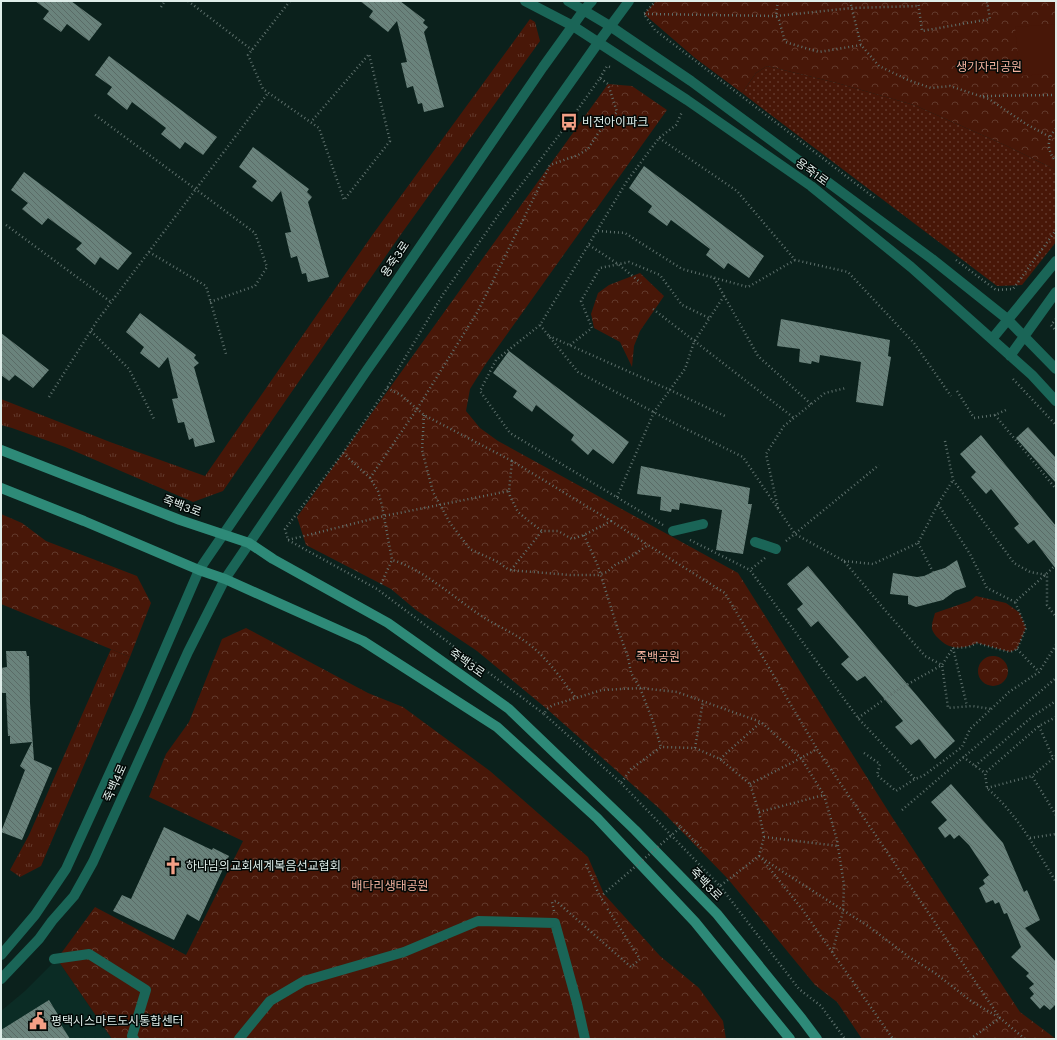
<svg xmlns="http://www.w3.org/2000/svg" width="1057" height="1040" viewBox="0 0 1057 1040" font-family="Karla,'Noto Sans KR',sans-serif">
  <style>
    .built { fill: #0b2c25 }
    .grass { fill: url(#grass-tufts) }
    .park { fill: url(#park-crowns) }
    .garden { fill: url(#garden-dots) }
    .pitch { fill: #481708 }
    .building { fill: url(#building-back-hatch) }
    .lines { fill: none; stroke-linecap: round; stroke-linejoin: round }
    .path { stroke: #5f716d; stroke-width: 2.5; stroke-dasharray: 1 3; stroke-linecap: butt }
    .pedestrian { stroke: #1a6557; stroke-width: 10 }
    .tertiary { stroke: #1a6557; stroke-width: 10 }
    .secondary { stroke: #2e8a78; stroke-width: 10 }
    .path-bridge { stroke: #5f716d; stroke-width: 2.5; stroke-dasharray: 1 3; stroke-linecap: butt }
    .labels { text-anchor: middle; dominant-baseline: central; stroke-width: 3; stroke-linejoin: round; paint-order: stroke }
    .park-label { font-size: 12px; fill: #f3b29f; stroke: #020907 }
    .poi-label { font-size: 12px; fill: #dfede9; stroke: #020907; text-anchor: start }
    .street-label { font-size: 12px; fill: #dfede9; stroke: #020907 }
  </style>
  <defs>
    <pattern id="grass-tufts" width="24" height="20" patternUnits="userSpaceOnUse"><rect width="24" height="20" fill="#481708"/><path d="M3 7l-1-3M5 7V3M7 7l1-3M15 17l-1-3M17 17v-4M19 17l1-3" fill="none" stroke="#62392c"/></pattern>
    <pattern id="park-crowns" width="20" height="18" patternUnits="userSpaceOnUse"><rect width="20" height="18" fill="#481708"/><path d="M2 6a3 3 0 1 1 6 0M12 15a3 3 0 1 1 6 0" fill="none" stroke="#62392c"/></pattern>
    <pattern id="garden-dots" width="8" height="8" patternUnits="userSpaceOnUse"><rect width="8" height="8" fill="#481708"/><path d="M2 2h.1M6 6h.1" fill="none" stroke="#62392c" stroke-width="1.8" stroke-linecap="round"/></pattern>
    <pattern id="building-back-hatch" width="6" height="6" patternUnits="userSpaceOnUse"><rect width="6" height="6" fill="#6a837c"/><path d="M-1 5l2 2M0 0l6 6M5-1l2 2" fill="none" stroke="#5a6b66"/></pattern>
  </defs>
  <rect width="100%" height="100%" fill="#0b211c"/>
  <!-- built -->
  <path class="built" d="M57 959 112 1039H1V1011L25 991Z"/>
  <!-- grass -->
  <path class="grass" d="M530 19 535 22 540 41 399 237 223 491 193 502 65 447 12 428 1 425V399L110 442 205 476 373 234Z
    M111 649 130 657 41 866 20 877 10 870 29 835Z"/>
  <!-- park -->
  <path class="park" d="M656 1H1056V170L1007 146 914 105 837 83 767 66 756 73 742 93 695 58 644 14Z
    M608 84 632 86 667 110 485 365 470 389 466 411 480 428 498 441 738 573 892 817 1020 1012 1056 1039H862L837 1002 815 985 728 879 661 810 547 709 477 651 416 610 391 589 306 545 297 517Z
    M640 273 664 296 640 331 634 346 632 367 620 342 594 328 591 314 598 293 609 285Z
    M1 514 22 523 46 541 137 576 151 603 130 657 1 604Z
    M976 596 1006 603 1020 613 1026 628 1017 649 1010 652 977 643C961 650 949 650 937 637 934 634 931 629 932 626 932 622 934 617 935 613L970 601Z
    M246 628 368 693 403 707 490 771 588 857 604 894 660 956 699 988 723 1021 726 1039H112L57 959 95 907 186 955 243 841 149 797 166 754 189 722 222 639Z
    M978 671a15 15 0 1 1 30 0a15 15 0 1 1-30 0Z"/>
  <!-- garden -->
  <path class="garden" d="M767 66 837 83 914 105 1007 146 1056 170V242L1022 285 997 286 742 93 756 73Z"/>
  <!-- pitch -->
  <path class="pitch" d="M1056 24V73L1020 76 1015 27Z"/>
  <!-- building -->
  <path class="building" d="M35 1H71L102 24 89 41 67 24 61 32 43 19 49 11Z
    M360 1H400L425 20 423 23 428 27 424 32 444 107 424 112 422 103 418 104 413 86 407 88 401 63 407 62 397 21 388 32 369 17 373 11Z
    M109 56 217 137 203 155 185 142 180 149 161 134 166 128 132 102 127 110 107 94 112 87 95 75Z
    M253 147 309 189 307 192 312 197 308 202 329 277 308 282 306 273 302 274 297 256 291 258 285 233 291 232 281 191 272 202 252 187 257 181 239 167Z
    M644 166 764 256 749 278 728 263 724 269 706 255 710 249 671 220 667 226 648 212 652 206 629 188Z
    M24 172 132 253 118 270 100 257 95 265 76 249 82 243 48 218 42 225 22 209 28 203 11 190Z
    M140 313 196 355 194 358 199 363 194 367 215 442 195 447 193 438 189 440 184 422 178 423 172 399 178 398 168 357 159 368 140 353 144 347 126 332Z
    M781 319 890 340 888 356 891 357 883 406 856 402 861 362 820 355 819 363 812 361 811 364 799 362 800 349 777 346Z
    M1 333 49 370 33 388 15 375 9 381 1 375Z
    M509 351 629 442 613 464 593 449 588 455 571 440 574 435 536 405 532 412 513 397 517 391 493 373Z
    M1028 427 1056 458V483L1016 438Z
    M981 435 1056 526V569L1034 540 1028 544 1014 528 1019 524 991 489 986 494 971 477 976 472 960 454Z
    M641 466 750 488 748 504H752L743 554 716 550 722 510 680 503 679 510 672 509 671 512 660 510 661 497 637 494Z
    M957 560 966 587 955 591 943 600 916 607 908 604V596L890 594 893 573 917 577 924 576 935 571 945 568Z
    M808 566 955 741 935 759 919 739 911 745 895 727 903 721 865 676 857 681 841 664 849 657 818 621 811 627 797 609 803 604 787 584Z
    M6 651H26L27 656H29L30 703 34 760 52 768 22 840 1 832 25 770 20 766 32 742 10 744V736H8L6 693H1V668L7 667Z
    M951 784 1003 843 1024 892 1027 890 1040 920 1025 928 1056 962V1004L1050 1010 1044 1005 1040 1009 1030 998 1034 994 1029 988 1034 984 1026 976 1029 973 1011 957 1021 947 1007 913 1004 914 999 902 995 904 993 900 986 903 979 888 985 884 983 880 989 875 969 845 959 835 954 839 950 834 945 838 938 828 947 820 931 802Z
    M164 827 212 850 213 848 229 856 199 921 187 914 174 940 113 911 122 895 131 899Z
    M49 1000 60 1018V1023L70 1039H1V1030Z"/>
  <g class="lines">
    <!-- path -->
    <path class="path" d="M188 1 252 50
      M290 1 248 55 263 89 319 128 344 200 390 141 369 54 311 122
      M656 1 644 14 655 30 876 199
      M778 1 776 16 779 20 785 42 819 52 861 45
      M850 1 861 45 879 66 908 80 931 88 950 86 989 99 1026 124 1050 137
      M918 1 922 31 990 19 987 1
      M161 7 165 1
      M644 14 776 16 852 8 919 6
      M600 78 607 66 610 67
      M983 96 1056 95
      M95 115 255 233 267 267 255 286 210 302
      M1056 129C1046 138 1047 152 1056 161
      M659 138 737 191 795 260 848 272 914 343 951 396
      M6 225 111 302
      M598 231 625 233 682 269 748 287 795 260
      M589 245 618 264 641 283
      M149 252 206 286 226 354
      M956 260 996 290 1013 289 1056 230
      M714 278 758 356 811 404
      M653 309 794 418
      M1056 319 1051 325 1056 331
      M540 325 578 372 678 425 743 457 795 534 844 561 884 609 925 656 942 665 948 708 972 706 991 709
      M91 331 129 369 155 421
      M549 336 670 390 727 417
      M570 345 592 328 581 301 600 268 629 262 660 275 682 305 709 318
      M1013 379 1056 425
      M387 388 401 395 424 415 512 461
      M957 391 974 418 995 415 1008 409
      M49 397 97 321 268 93
      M424 415 422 450 433 492 450 523 470 549 498 562 509 570 570 575H598L607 572 615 565 632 556 648 545 725 593 817 749
      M995 415 1056 489
      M945 441 953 480 1014 563 1030 572 1047 575V605L1056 617
      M343 453 370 478 378 491 382 506 392 560
      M370 478 417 409 478 311 550 165 578 155 588 149 599 132 617 112 608 84 600 78 569 122 499 214 442 296 387 388 343 453 285 529 288 540 377 589 544 714 547 709 553 705 602 690 640 688 677 692 761 722 801 758 824 795 837 840 844 885 843 911 832 954
      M617 497 654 412 685 369 694 342 724 296
      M938 504 970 554 987 588 1015 602
      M778 508 766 454 784 426 825 393 846 388
      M611 521 648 545
      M663 525 510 433 480 391 496 360 540 325 627 181 659 138 676 125 682 112
      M584 535 598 566 618 630 628 657 631 673 640 688 654 724 661 747
      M288 540 384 516 509 491 512 461 611 521 584 535 572 539 558 531H542L530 522 518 512 510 496 509 491
      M690 540 750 570
      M786 541 879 465
      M918 543 933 572
      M765 558 750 570 858 718 915 779
      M844 561 873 564 918 543 938 504 953 480
      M511 570 542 531
      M381 584 392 560C421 568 455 598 480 615 496 626 515 633 530 645 548 659 562 680 576 698
      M953 648 967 706
      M1017 649 1039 672
      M544 714 621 783 631 769 661 747 695 748 720 759 750 784 759 812 764 837 759 856 720 886 621 783
      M1056 717 1039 726 985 773 987 788C1017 814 1036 849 1056 882
      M858 718 899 689 942 665 953 648 968 647 977 643 1010 652 1017 649 1026 628 1015 602 1056 565
      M1039 726 1053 758
      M695 748 703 701
      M864 753 880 764 877 775 896 791 915 779 923 776 962 747 970 729 1009 692 1039 672 1056 645
      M1056 756 1032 776 1056 815
      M963 757 985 773
      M720 759 761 722
      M975 766 1033 716 1056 701
      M750 784 801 758 817 749 1000 1018
      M987 788 1032 776
      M902 810 1056 678
      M759 812 824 795
      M681 827 701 848
      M764 837 838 846
      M1030 838 1056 834
      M759 856 780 870 868 926 909 957 935 973 971 1001 998 1017
      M762 859 802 909 893 1039
      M586 864 600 897
      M720 886 799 989 821 1006 845 1039
      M554 911 552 902 556 901 631 967 640 959 607 908
      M970 1039 1000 1018 1025 1039"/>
    <!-- pedestrian -->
    <path class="pedestrian" d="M673 531 703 524
      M755 542 776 549
      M54 959 89 954 146 990 132 1036 134 1039
      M239 1039 270 1001 304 981 404 952 478 921 555 923 577 1003 585 1039"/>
    <!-- tertiary -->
    <path class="tertiary" d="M525 1 573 26 687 100 811 186 911 267 1032 375 1056 401
      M568 1 610 26 691 81 932 259 1006 318 1056 369
      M992 339 1056 261
      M1010 356 1056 292
      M1 955 35 915 66 869 139 709 199 570 543 67 584 10 592 1
      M1 979 39 939 52 921 74 896 93 862 188 652 225 579 367 370 598 43 629 1"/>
    <!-- secondary -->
    <path class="secondary" d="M1 450 180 520 249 543 273 559 388 623 509 709 635 830 717 914 802 1019 817 1039
      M1 488 84 521 199 570 225 579 363 641 497 727 597 818 695 922 790 1039"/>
    <!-- path-bridge -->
    <path class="path-bridge" d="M605 903 600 897 681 827 674 821"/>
  </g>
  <!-- icons -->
  <defs>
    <g id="bus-bare" transform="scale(1.38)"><path d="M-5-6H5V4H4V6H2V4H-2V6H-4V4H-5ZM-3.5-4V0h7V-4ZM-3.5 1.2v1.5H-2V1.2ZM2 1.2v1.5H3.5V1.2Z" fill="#f39f86" stroke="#020907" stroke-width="2.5" paint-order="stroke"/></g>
    <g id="church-bare" transform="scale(1.38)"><path d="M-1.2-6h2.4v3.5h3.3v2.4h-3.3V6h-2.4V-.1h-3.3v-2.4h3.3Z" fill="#f39f86" stroke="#020907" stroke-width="2.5" paint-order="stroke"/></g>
    <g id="civic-bare" transform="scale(1.38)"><path d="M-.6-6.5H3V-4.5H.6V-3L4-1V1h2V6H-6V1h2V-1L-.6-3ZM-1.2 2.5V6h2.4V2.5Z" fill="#f39f86" stroke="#020907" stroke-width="2.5" paint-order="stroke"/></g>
  </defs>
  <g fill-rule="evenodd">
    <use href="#bus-bare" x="569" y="122"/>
    <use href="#church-bare" x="173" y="866"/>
    <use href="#civic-bare" x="38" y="1021"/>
  </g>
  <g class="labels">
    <!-- park labels -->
    <g class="park-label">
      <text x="989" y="67">생기자리공원</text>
      <text x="658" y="657">죽백공원</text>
      <text x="390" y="886">배다리생태공원</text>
    </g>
    <!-- poi labels -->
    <g class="poi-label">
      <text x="582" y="122">비전아이파크</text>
      <text x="186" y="866">하나님의교회세계복음선교협회</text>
      <text x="51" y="1021">평택시스마트도시통합센터</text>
    </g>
    <!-- street labels -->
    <g class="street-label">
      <text transform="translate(812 172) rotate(36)">용죽1로</text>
      <text transform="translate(395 259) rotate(-56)">용죽3로</text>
      <text transform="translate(182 506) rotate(20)">죽백3로</text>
      <text transform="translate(467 663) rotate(35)">죽백3로</text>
      <text transform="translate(115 783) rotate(-66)">죽백4로</text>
      <text transform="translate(706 884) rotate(46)">죽백3로</text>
    </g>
  </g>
  <!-- border -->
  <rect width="1057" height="1040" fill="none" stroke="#dfede9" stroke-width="4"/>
</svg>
